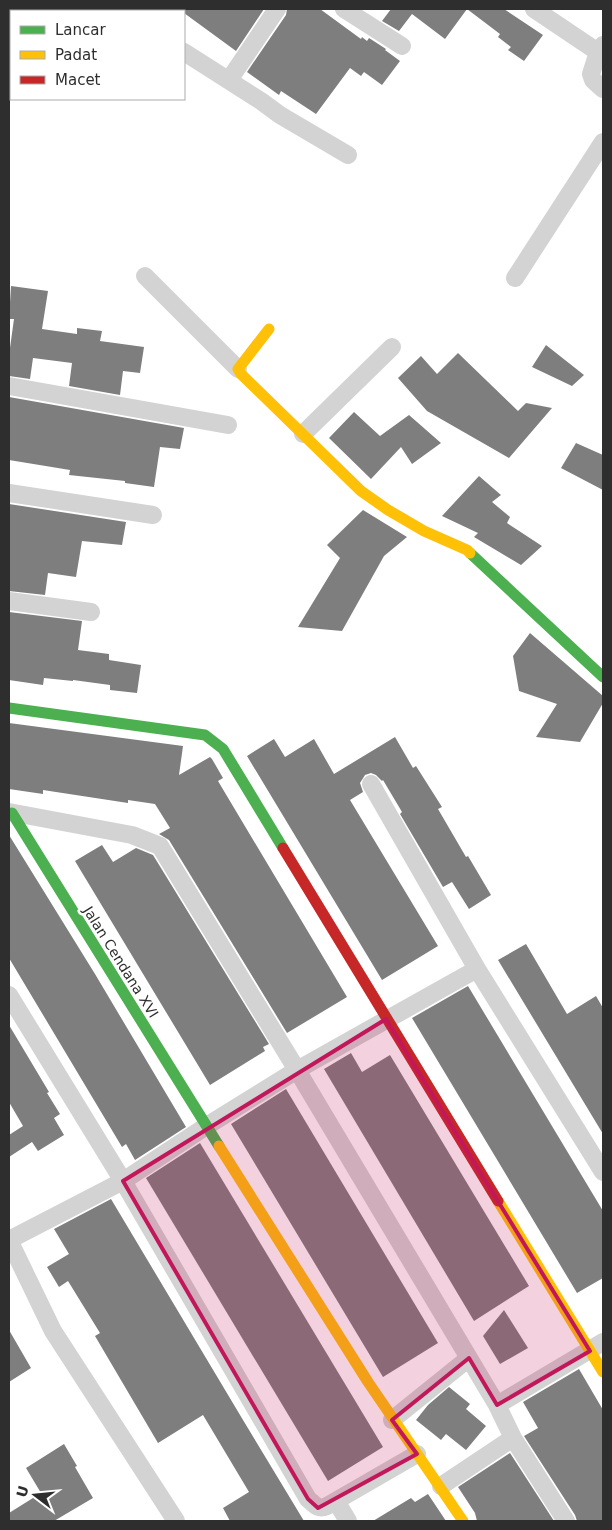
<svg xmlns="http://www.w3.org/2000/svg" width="612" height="1530" viewBox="0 0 612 1530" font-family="'DejaVu Sans',sans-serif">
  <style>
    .building { fill: #7e7e7e }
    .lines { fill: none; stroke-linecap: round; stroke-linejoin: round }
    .street { stroke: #d3d3d3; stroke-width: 18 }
    .fast { stroke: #4caf50; stroke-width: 11 }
    .slow { stroke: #ffc107; stroke-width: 11 }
    .jam { stroke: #c62828; stroke-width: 11 }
    .marked { fill: #c2185b; fill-opacity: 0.2; stroke: #c2185b; stroke-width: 4; stroke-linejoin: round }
    .labels { text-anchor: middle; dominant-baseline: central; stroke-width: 5; stroke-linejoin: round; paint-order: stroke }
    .street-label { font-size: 14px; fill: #2e2e2e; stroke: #fff }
  </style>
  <rect width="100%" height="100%" fill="#fff"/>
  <!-- building -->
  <path class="building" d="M178 9H264L236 51 184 13V11Z
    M287 9H320L361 39 362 37 367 41 369 38 386 49 385 50 400 61 382 85 364 72 361 76 350 68 316 114 281 91 279 95 247 72 286 15Z
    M391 9H504L543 35 524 61 508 50 511 47 498 37 500 34 467 9 445 39 412 14 399 31 382 21Z
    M11 286 48 291 42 329 77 334V328L102 331 100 341 144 347 140 373 123 371 120 395 69 386 72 363 33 358 30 379 9 376V355L14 319H9Z
    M546 345 584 375 572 386 532 367Z
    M458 353 518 411 526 403 552 408 509 458 427 411 398 378 421 356 437 374Z
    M9 397 184 428 180 449 160 447 154 487 125 483V481L69 475 70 470 9 460Z
    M354 412 380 436 409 415 441 443 412 464 401 447 371 479 329 438Z
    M576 443 603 455V490L561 468Z
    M479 476 501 495 492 502 510 517 507 523 542 546 521 565 474 537 478 533 442 516Z
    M9 504 126 522 122 545 82 541 76 577 48 573 45 595 9 591Z
    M363 510 407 537 384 556 342 631 298 627 340 558 327 545Z
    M9 612 82 621 78 650 109 654V660L141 665 137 693 110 690V685L73 680V681L44 678 43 685 9 680Z
    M530 633 603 696V703L580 742 536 737 557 704 519 691 513 656Z
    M9 723 183 746 179 775 210 757 212 759 223 778 218 781 347 997 287 1033 169 840 159 834 170 828 155 804 128 800V803L43 790V794L9 789Z
    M395 737 413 768 416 766 442 807 438 809 466 857 468 856 491 895 469 909 452 882 443 887 400 814 402 812 383 780 382 781 376 775 371 773 365 775 360 783 363 792 350 800 438 946 382 980 247 756 274 739 285 757 314 739 334 774Z
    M9 835 95 974 186 1127 135 1160 126 1144 122 1147 9 958Z
    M102 845 113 862 136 848 153 855 269 1044 263 1047 265 1051 210 1085 75 861Z
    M526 944 567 1014 596 996 603 1008V1134L498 960Z
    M468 986 603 1211V1278L577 1293 412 1018Z
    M9 1025 49 1092 47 1093 60 1114 54 1118 64 1135 38 1151 32 1142 9 1157V1135L23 1126 9 1102Z
    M351 1053 362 1072 390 1055 529 1286 474 1321 324 1069Z
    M286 1089 438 1343 383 1377 231 1124Z
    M200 1143 383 1447 328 1481 146 1178Z
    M111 1199 243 1420 304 1521H230L223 1508 249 1492 203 1415 158 1443 95 1336 100 1333 68 1281 59 1287 47 1267 69 1254 54 1229Z
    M504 1310 528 1348 500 1364 483 1336Z
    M9 1330 31 1368 9 1382Z
    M579 1369 603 1410V1521H577L575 1515 524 1436 538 1428 523 1402Z
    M449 1387 470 1404 466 1409 486 1426 466 1450 446 1434 441 1440 416 1420 428 1405Z
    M64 1444 77 1466 75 1467 93 1498 54 1521H9V1513L41 1493 26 1468Z
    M510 1453 554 1521H477L475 1513 458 1487Z
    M428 1494 446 1521H373L411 1498 415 1502Z"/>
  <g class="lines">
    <!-- street -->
    <path class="street" d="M115 9 119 11
      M344 9 402 46
      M534 9 598 52
      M27 11 31 9
      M9 32 11 28
      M603 45 598 52 591 74 593 80 603 89
      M184 52 261 101 280 115 348 155
      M229 80 277 9
      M145 276 238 369
      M515 278 603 142
      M9 386 228 425
      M303 434 392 347
      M9 493 153 515
      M9 601 91 612
      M371 784 477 969 603 1172
      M9 812 132 835 160 846 297 1070 497 1405 513 1438 566 1521
      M9 995 123 1181 308 1499C315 1505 318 1510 327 1506L417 1454
      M9 1240 123 1181 205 1127 297 1070 477 969
      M9 1240 53 1331 176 1521
      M497 1405 603 1342
      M392 1420 469 1358
      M441 1486 513 1438
      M336 1501 348 1521"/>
    <!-- fast -->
    <path class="fast" d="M470 553 603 677
      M9 708 205 735 223 749 283 848
      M12 813 219 1146"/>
    <!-- slow -->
    <path class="slow" d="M269 329 238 369 241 374 361 491 388 510 424 531 467 550 470 553
      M219 1146 368 1382 463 1521
      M498 1201 603 1372"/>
    <!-- jam -->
    <path class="jam" d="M283 848 498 1201"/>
  </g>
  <!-- marked area -->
  <path class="marked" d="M386 1019 590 1351 497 1405 469 1358 392 1420 417 1454 318 1508 308 1499 123 1181Z"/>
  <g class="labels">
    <!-- street labels -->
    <g class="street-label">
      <text transform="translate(121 962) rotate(58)">Jalan Cendana XVI</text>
    </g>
  </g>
  <!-- border -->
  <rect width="612" height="1530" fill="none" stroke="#2e2e2e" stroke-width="20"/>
  <!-- legend -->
  <rect x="10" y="10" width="175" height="90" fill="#ffffff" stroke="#ababab"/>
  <rect x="20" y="26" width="25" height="8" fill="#4caf50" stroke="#ababab"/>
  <text x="55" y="35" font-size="15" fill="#2e2e2e">Lancar</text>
  <rect x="20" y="51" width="25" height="8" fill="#ffc107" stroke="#ababab"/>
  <text x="55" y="60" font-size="15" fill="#2e2e2e">Padat</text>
  <rect x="20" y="76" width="25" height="8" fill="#c62828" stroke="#ababab"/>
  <text x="55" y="85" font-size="15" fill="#2e2e2e">Macet</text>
  <!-- north arrow -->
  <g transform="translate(35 1495) rotate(286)" stroke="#ffffff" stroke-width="4" paint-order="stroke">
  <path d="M0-4L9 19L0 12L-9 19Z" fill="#2e2e2e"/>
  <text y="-8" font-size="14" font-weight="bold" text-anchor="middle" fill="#2e2e2e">U</text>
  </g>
</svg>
